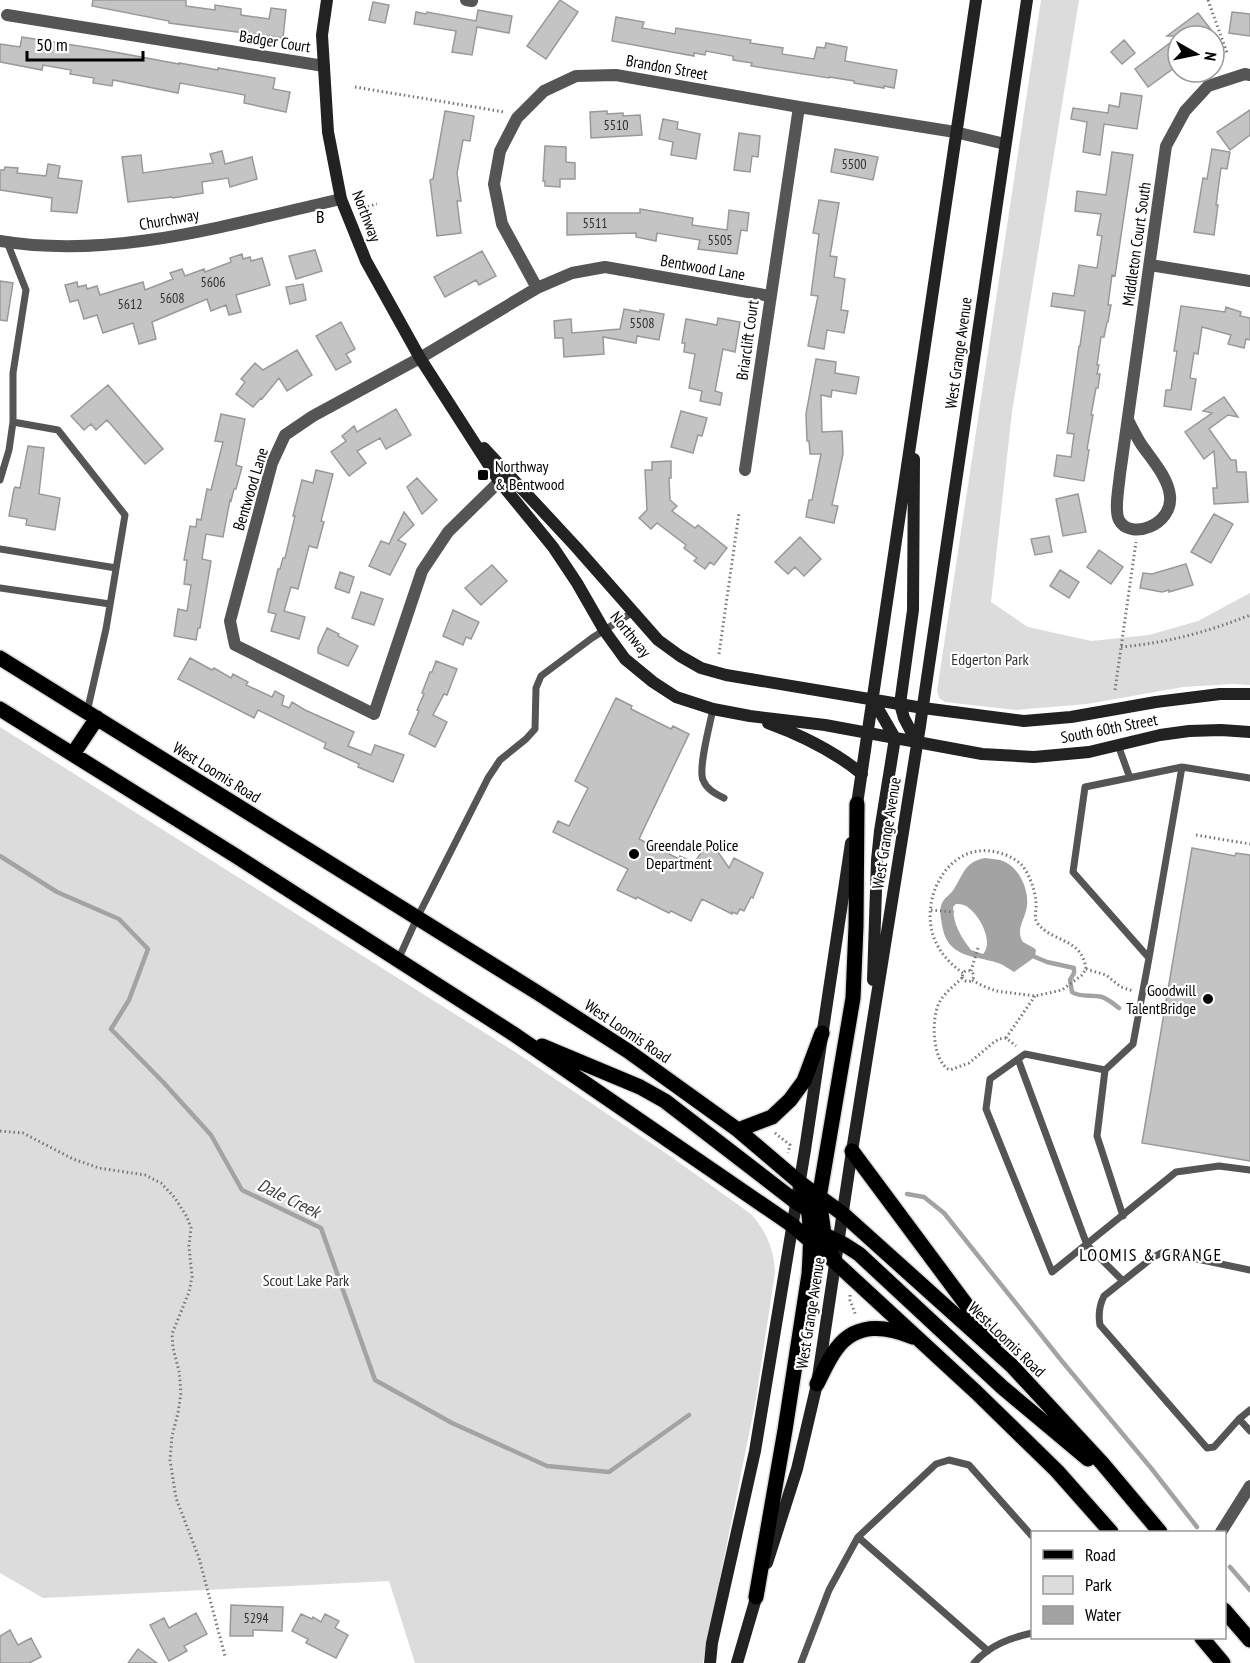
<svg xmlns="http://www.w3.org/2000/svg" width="1250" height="1663" viewBox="0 0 1250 1663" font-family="'PT Sans Narrow',sans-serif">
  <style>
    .green { fill: #dcdcdc }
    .water { fill: #a3a3a3; fill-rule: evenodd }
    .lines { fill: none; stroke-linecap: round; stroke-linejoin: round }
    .stream { stroke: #a3a3a3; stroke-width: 4.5 }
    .building { fill: #c4c4c4; stroke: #999; stroke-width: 1.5 }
    .primary-casing { stroke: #dbdbdb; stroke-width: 18 }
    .path { stroke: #777; stroke-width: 3; stroke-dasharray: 1.5 3; stroke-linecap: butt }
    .lane { stroke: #555; stroke-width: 7 }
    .street { stroke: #555; stroke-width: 12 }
    .secondary { stroke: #222; stroke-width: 12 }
    .primary { stroke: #000; stroke-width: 15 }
    .poi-dot { fill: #000; stroke: #fff; stroke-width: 2 }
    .labels { text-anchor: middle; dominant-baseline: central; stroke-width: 4.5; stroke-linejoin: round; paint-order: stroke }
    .number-label { font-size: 14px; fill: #313131 }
    .street-label { font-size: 16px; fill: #000; stroke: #fff }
    .poi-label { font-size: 16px; fill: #000; stroke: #fff; text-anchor: start }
    .park-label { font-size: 16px; fill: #333; stroke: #fff }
    .neighbourhood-label { font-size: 18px; letter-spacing: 1.5px; fill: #000; stroke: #fff }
    .water-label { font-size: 18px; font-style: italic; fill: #444; stroke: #fff }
  </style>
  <rect width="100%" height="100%" fill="#fff"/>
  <!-- green -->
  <path class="green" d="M1041 0H1079L1012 412 991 602 1028 627 1091 641 1149 635 1198 621 1250 593V685L1233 684 1183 687 1087 704 1016 710 945 702 939 698 937 691Z
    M0 727 515 1052 670 1156 751 1214C766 1231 774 1249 775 1272L756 1399 703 1663H415L389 1581 43 1598 0 1573Z"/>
  <!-- water -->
  <path class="water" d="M985 858C990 859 995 859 1000 860 1018 865 1029 888 1027 906 1025 920 1015 929 1023 942L1034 948 1036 950 1035 957 1014 972C1009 969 1004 965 998 963 973 955 947 958 942 925 941 919 939 909 942 903 945 897 951 894 954 889 964 873 965 862 985 858ZM956 904C962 904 966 905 970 909 980 917 994 942 983 954L971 950C961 937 953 924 953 907Z"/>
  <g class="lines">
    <!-- stream -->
    <path class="stream" d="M0 856 57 892 119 919 148 949 129 1000 111 1029 163 1082 211 1135 242 1190 321 1228 375 1380 452 1423 547 1466 609 1472 689 1415
      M1035 957 1047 962 1074 968V973L1070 980 1072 992C1081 998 1091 994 1102 997 1108 999 1114 1004 1119 1008
      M907 1194 924 1197 944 1213 1061 1360 1151 1468 1197 1527
      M1230 1567 1250 1590"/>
  </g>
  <!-- building -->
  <path class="building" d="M93 0H186V6L215 10V5L241 9V15L269 19 271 8 286 10 283 38 169 23V21L92 6Z
    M560 0 578 12 546 59 527 46Z
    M373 2 389 5 385 23 369 20Z
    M478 10 512 16 509 33 477 27 472 55 452 52 456 31 414 24 416 12 426 14 427 12 476 21Z
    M1232 12 1250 14V36L1229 33Z
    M1198 13 1212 31 1206 36H1167Z
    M616 17 644 22 642 28 675 34 676 28 751 40 750 43 783 48 782 54 814 59 817 47 825 48 826 43 847 47 845 61 897 70 894 88 884 86V88L854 83V81L829 77V78L751 66 752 63 733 60V56L706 51 705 55 694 53V56L612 41Z
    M22 37 98 49 179 64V63L218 70V68L275 78 273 89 290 92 286 112 244 103 245 95 180 83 178 93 113 80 112 86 93 83 94 78 70 74 71 70 43 65 42 70 0 62V44L20 47Z
    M1178 37V65L1148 87 1135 69Z
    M1124 40 1135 53 1122 64 1111 52Z
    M1121 93 1142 96 1137 129 1104 124 1100 155 1083 152 1087 122 1071 119 1073 108 1108 113 1109 105 1119 107Z
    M1250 110V135L1230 150 1217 132Z
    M445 111 474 116 470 141 463 140 457 173 461 201H457L461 233 437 236 430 180 433 179Z
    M607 111V114L623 113V116L640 115 642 135 591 138 590 112Z
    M663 119 678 122 677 129 700 134 696 159 671 155 673 142 659 139Z
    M739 133 760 136 758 157 752 156 750 172 734 170Z
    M545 146 566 147V162L575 163V179H560V187L545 186V181H543Z
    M835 149 878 157 873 180 831 172Z
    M1212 149 1230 152 1227 169 1221 168 1216 205H1218L1214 235 1194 232 1203 178 1207 179Z
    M222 151 225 164 252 157 257 179 230 187 228 178 202 182 203 193 173 198 172 197 128 202 122 157 141 155 143 173 213 163 210 154Z
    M1112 152 1133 155 1115 276 1112 275 1108 305H1111L1108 322H1107L1104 337H1101L1097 365H1099L1097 374H1100L1098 388H1096L1091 415H1093L1087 449 1089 450 1084 481 1054 476 1057 455 1071 457 1074 434 1067 433 1079 346H1080L1085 311 1051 306 1053 293 1074 296 1079 265 1097 268 1102 236 1097 235 1101 214 1075 211 1077 191 1106 195Z
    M48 164 60 166 58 178 82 181 77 213 51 211 52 198 0 190V170H4L5 167 18 168 17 173 46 176Z
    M819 200 839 203 830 256 837 257 834 277 845 279 841 310 848 311 844 333 827 330 824 349 808 346 818 296 811 295 819 234 813 233Z
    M640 209 693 218 692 225 727 230 729 210 749 213 747 231 741 230 737 254 698 249 700 240 657 233 656 241 636 237V233L567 235V213H640Z
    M315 250 322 271 296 279 289 256Z
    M482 251 496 276 479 285 476 280 445 297 434 277Z
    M242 254 243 259 250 257 251 261 262 258 270 285 236 295 241 312 229 315 226 305 211 311 207 299 152 322 156 339 139 344 133 323 103 333 97 315 84 319 78 300 70 302 65 285 77 282 78 287 86 285 87 289 97 286 100 295 143 282 145 290 173 279 170 273 182 269 185 276 204 269 205 272 231 262 230 258Z
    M0 281 13 283 7 321 0 320Z
    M303 284 306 300 290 304 286 287Z
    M1181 306 1225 312 1226 307 1241 312 1240 316 1250 318V340L1246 339 1244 348 1228 344 1231 335 1202 327 1198 354 1194 353 1190 378 1196 379 1191 410 1164 406 1166 390H1171L1177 351H1174Z
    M624 309 640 312V310L664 314 659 340 637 336 636 343 603 337 604 354 564 357 563 338H555L554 321 571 319 572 333 620 329Z
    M718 318 740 322 735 352 723 349 715 391 722 393 720 405 700 401 702 391 689 388 695 354 684 352 685 343H682L686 319 717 325Z
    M341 322 355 349 346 354 351 362 336 370 316 336Z
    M297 350 312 375 287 391 279 378 262 399 261 398 253 407 236 394 245 382 241 379 255 363 263 370Z
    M816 359 836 362 835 373 859 377 856 394 832 390 831 397 821 395 822 432 842 431 843 454 832 505 838 506 834 523 806 517 809 500H812L821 454H810L809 441H807L806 414Z
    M108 385 163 449 145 464 107 420 96 430 91 424 84 430 71 416Z
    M1224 397 1238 417 1228 415 1209 429 1231 460H1236L1237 472H1246L1248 502 1214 504 1213 488H1217L1214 451 1204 459 1185 432 1212 413 1203 411Z
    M396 409 411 435 386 449 380 438 357 451 366 463 349 476 331 452 346 441 342 436 354 426 357 432Z
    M681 411 707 418 702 436 698 435 693 453 671 447Z
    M221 414 245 419 236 465 242 467 236 489H234L231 501 230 500 223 537 206 534 202 559 211 561 200 628H198L196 640 174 636 178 609 187 611 191 585 184 584 187 560H184L190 526 196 527 197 519 201 520 207 489 211 490 223 442 215 441Z
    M28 446 44 448 39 494 60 498 55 530 26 525 27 519 9 516 14 489 15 487 20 488Z
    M671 461V478H669L670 500 677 506 672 511 695 528 698 525 727 548 714 565 710 562 705 569 694 561 697 558 684 548 686 545 657 523 651 529 639 518 647 510 645 470H652V462Z
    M316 470 333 474 321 521 324 522 317 548 309 546 298 589 291 587 284 611 305 617 299 639 271 631 276 614 268 612 278 569H280L283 558H285L295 516H293L302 480 313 483Z
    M417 478 437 500 422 514 407 487Z
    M1078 494 1086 532 1063 536 1056 499Z
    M404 512 414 525 398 540 406 544 390 575 369 566 381 541 389 544Z
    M1214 514 1233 524 1211 563 1191 552Z
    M1049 536 1052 552 1035 555 1031 539Z
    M800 537 821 559 804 576 795 567 788 574 775 562Z
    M1099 550 1123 567 1111 584 1087 567Z
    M1186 564 1193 585 1169 592V590L1162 592 1140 588 1143 573 1152 574Z
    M492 565 507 581 481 605 465 588Z
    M1060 570 1079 582 1069 598 1050 586Z
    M340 572 354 577 349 593 335 588Z
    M361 592 383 599 374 625 352 618Z
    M453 610 479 622 471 639 466 637 463 645 443 636Z
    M327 628 339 634 338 636 358 646 348 666 318 653V648Z
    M190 658 212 670 214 668 231 678 233 674 248 682 246 685 272 697 275 691 284 696 282 705 289 708 292 702 305 710 354 732 348 746 371 755 375 745 404 755 393 782 358 767 359 764 324 748 326 743 258 710 254 718 178 679Z
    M436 661 457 669 447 695 444 694 433 715 447 722 435 747 409 734 419 711 417 710 424 694 422 693 430 672H432Z
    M616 698 632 706 631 709 671 729 673 726 689 734 639 839 679 859 680 856 694 863 703 850 707 847H712L716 849 729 868 734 858 763 873 753 898 751 897 744 911 740 909 737 914 732 912V914L702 899 691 921 671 911 669 913 637 897 636 899 617 890 628 869 553 832 558 821 569 826 588 788 575 781Z
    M1192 848 1235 856 1236 853 1250 855V1161L1142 1143Z
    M231 1605 283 1607 282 1631 253 1630V1636H230Z
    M196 1613 207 1634 184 1646 187 1651 169 1661 150 1625 164 1618 169 1628Z
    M301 1614 312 1619 313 1617 321 1622 325 1614 339 1621 335 1628 348 1635 336 1658 306 1643 308 1639 292 1631Z
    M10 1630 18 1645 31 1638 41 1657 29 1663H0V1636Z
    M138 1649 157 1663H128Z"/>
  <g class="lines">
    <!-- primary casing -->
    <g class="primary-casing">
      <path id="primary" d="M0 658 538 993 628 1051 738 1130 799 1182 843 1214 1012 1366 1102 1463 1160 1532
        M0 709 236 856 512 1033 792 1225 835 1262 976 1392 1057 1471 1111 1532
        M73 754 97 718
        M542 1046 640 1087 665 1101 796 1202 814 1213
        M738 1130 772 1117 790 1100 804 1081 822 1033
        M852 1151 994 1342
        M821 1233 845 1245 859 1254 1002 1387 1088 1459
        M833 1258 824 1234 819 1198 853 998 856 926 857 804
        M817 1384C823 1372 829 1358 837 1348 857 1322 886 1326 913 1337
        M756 1597 785 1430 809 1274C811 1244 813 1210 800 1183
        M1224 1610 1250 1640
        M1202 1638 1223 1663"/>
    </g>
    <!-- path -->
    <path class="path" d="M1208 0 1227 53
      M355 87 505 112
      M359 209 377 204
      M1121 647C1166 643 1208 632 1250 615
      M719 654 739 513
      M1115 690 1136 542
      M1196 835 1250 844
      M931 910 954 912
      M1086 969 1106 975 1121 987 1133 991
      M962.5 976a5.5 5.5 0 1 1 11 0a5.5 5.5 0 1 1-11 0Z
      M971 971 978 948
      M963 973C950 964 940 953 934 938 919 898 949 841 996 852 1005 854 1014 858 1021 864 1029 873 1035 890 1036 902 1037 910 1033 918 1038 924 1054 943 1082 938 1086 969L1082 975 1062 990 1035 996 996 991 983 986 972 980
      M962 978C954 986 944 993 939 1003 931 1019 932 1062 950 1070L969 1063 993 1043 999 1039 1006 1038 1016 1046
      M1006 1038 1035 996
      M0 1131 23 1133 73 1159 99 1168 145 1175 161 1183 175 1198 187 1217 191 1228 189 1246 192 1277 189 1292 172 1334 173 1348 179 1371 181 1393 178 1413 172 1436 170 1460 176 1498 199 1558 225 1656
      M775 1133 790 1145 788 1153
      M850 1295V1300L856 1316"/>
    <!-- lane -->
    <path class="lane" d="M7 242 26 290 13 373V422L58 430 125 515 106 629 87 712
      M0 480 9 450 13 422
      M0 549 116 568
      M0 588 110 604
      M713 709C710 724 698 768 703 780 707 790 716 794 724 798
      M1118 745 1130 778
      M1250 778 1182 767 1085 787 1073 872 1149 958 1133 1044 1105 1070 1025 1054 990 1079 986 1109 1052 1272 1176 1172 1219 1166 1250 1170
      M1149 958 1182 767
      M398 960 417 918 488 778 500 760 526 739 535 729 536 688 541 676 592 638 633 612
      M1018 1059 1087 1245 1122 1280
      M1105 1070 1097 1136 1123 1216
      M1250 1410 1239 1419 1250 1431
      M1239 1419 1214 1447 1207 1448 1100 1325C1098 1314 1099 1306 1104 1296L1152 1258 1161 1253 1173 1254 1250 1270
      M858 1537 988 1651
      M801 1663 829 1590 858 1537 936 1464 949 1460 969 1465 1032 1536
      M974 1663C990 1645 1010 1638 1032 1633"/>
    <!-- street -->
    <path class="street" d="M466 0 472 1
      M7 15 324 66
      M0 241C114 260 230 224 341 199
      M1150 265 1250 281
      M537 288 502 224 494 184 500 151 517 118 544 91 576 76 616 75 799 107 955 132 1005 144
      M1128 420C1132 428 1136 436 1141 444 1152 460 1168 477 1170 496 1173 525 1130 541 1119 520 1114 510 1119 486 1120 474L1166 146 1185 111 1208 86 1245 74 1250 75
      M745 470 799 107
      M507 474 448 532 422 571 374 714 235 645 230 621 272 463 285 435 313 416 420 358 537 288 572 273 605 267 770 296
      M1221 1532 1250 1486"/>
    <!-- secondary -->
    <path class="secondary" d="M327 0 322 35 328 132 341 199 366 261 420 358 499 481 553 547 577 583 604 630 625 659 653 682 676 697 713 709 750 716 825 725 982 754 1034 757 1089 752 1160 735 1189 731 1221 730 1250 732
      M484 448 576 547 658 640 680 656 701 668 726 675 923 708 1024 721 1071 717 1156 702 1220 694H1250
      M914 459 913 610 900 704 904 718 917 743
      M873 700 895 738 880 831 877 860 873 980
      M768 723C801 735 835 752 862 774
      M856 811 976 0
      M767 1563 797 1469 817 1384 852 1151 920 726 1027 0
      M710 1663 712 1643 755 1451 805 1150 851 843
      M737 1663 759 1588"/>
    <!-- primary -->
    <use href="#primary" class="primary"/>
  </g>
  <!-- markers -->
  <g class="poi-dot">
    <rect x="477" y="469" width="12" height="12" rx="3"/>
    <circle cx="634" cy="854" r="6"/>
    <circle cx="1208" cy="999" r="6"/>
  </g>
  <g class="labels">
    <!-- number labels -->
    <g class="number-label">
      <text x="616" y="125">5510</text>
      <text x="854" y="164">5500</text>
      <text x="595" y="223">5511</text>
      <text x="720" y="240">5505</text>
      <text x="213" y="282">5606</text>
      <text x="172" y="298">5608</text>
      <text x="130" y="304">5612</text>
      <text x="642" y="323">5508</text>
      <text x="256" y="1618">5294</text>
    </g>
    <!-- street labels -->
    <g class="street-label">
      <text transform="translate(275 41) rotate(9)">Badger Court</text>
      <text transform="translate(667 67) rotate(10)">Brandon Street</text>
      <text transform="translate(367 216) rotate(69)">Northway</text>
      <text transform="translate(169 219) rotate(-10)">Churchway</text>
      <text transform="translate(1136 244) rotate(-82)">Middleton Court South</text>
      <text transform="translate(703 267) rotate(10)">Bentwood Lane</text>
      <text transform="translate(747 340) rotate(-82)">Briarclift Court</text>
      <text transform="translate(958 353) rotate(-82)">West Grange Avenue</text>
      <text transform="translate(250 489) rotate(-73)">Bentwood Lane</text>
      <text transform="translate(631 634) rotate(51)">Northway</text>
      <text transform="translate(1109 728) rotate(-11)">South 60th Street</text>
      <text transform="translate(217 772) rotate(32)">West Loomis Road</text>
      <text transform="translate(886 833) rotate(-81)">West Grange Avenue</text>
      <text transform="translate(628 1031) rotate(34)">West Loomis Road</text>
      <text transform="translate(810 1313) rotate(-81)">West Grange Avenue</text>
      <text transform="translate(1007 1339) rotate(44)">West Loomis Road</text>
    </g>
    <!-- poi labels -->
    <g class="poi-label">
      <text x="495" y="466">Northway<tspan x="495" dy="18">&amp; Bentwood</tspan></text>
      <text x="646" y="845">Greendale Police<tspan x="646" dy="18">Department</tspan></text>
      <text x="1196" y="990" text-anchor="end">Goodwill<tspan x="1196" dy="18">TalentBridge</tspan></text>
    </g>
    <!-- park labels -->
    <g class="park-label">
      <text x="990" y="659">Edgerton Park</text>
      <text x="306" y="1280">Scout Lake Park</text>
    </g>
    <!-- neighbourhood labels -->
    <g class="neighbourhood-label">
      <text x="321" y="216">B</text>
      <text x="1151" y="1254">LOOMIS &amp; GRANGE</text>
    </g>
    <!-- water labels -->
    <g class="water-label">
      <text transform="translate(289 1198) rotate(26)">Dale Creek</text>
    </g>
  </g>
  <!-- legend -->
  <rect x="1031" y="1531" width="195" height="108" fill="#ffffff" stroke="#999999" stroke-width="1.5"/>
  <rect x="1043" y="1550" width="30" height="9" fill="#000000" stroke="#999999" stroke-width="1.5"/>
  <text x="1085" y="1561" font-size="18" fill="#000000">Road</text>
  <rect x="1043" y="1576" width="30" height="18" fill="#dcdcdc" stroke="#999999" stroke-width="1.5"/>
  <text x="1085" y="1591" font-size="18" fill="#000000">Park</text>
  <rect x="1043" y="1606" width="30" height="18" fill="#a3a3a3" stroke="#999999" stroke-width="1.5"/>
  <text x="1085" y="1621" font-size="18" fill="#000000">Water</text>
  <!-- north arrow -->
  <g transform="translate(1196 54) rotate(99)"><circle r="28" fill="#ffffff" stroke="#999999" stroke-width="1.5"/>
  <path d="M0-4.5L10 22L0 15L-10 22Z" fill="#000000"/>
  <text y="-9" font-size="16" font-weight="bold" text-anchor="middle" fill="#000000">N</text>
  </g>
  <!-- scale -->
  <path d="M27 51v9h116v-9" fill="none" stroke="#000000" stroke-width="3"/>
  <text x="36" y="51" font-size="18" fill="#000000" stroke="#ffffff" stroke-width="4.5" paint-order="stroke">50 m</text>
</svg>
